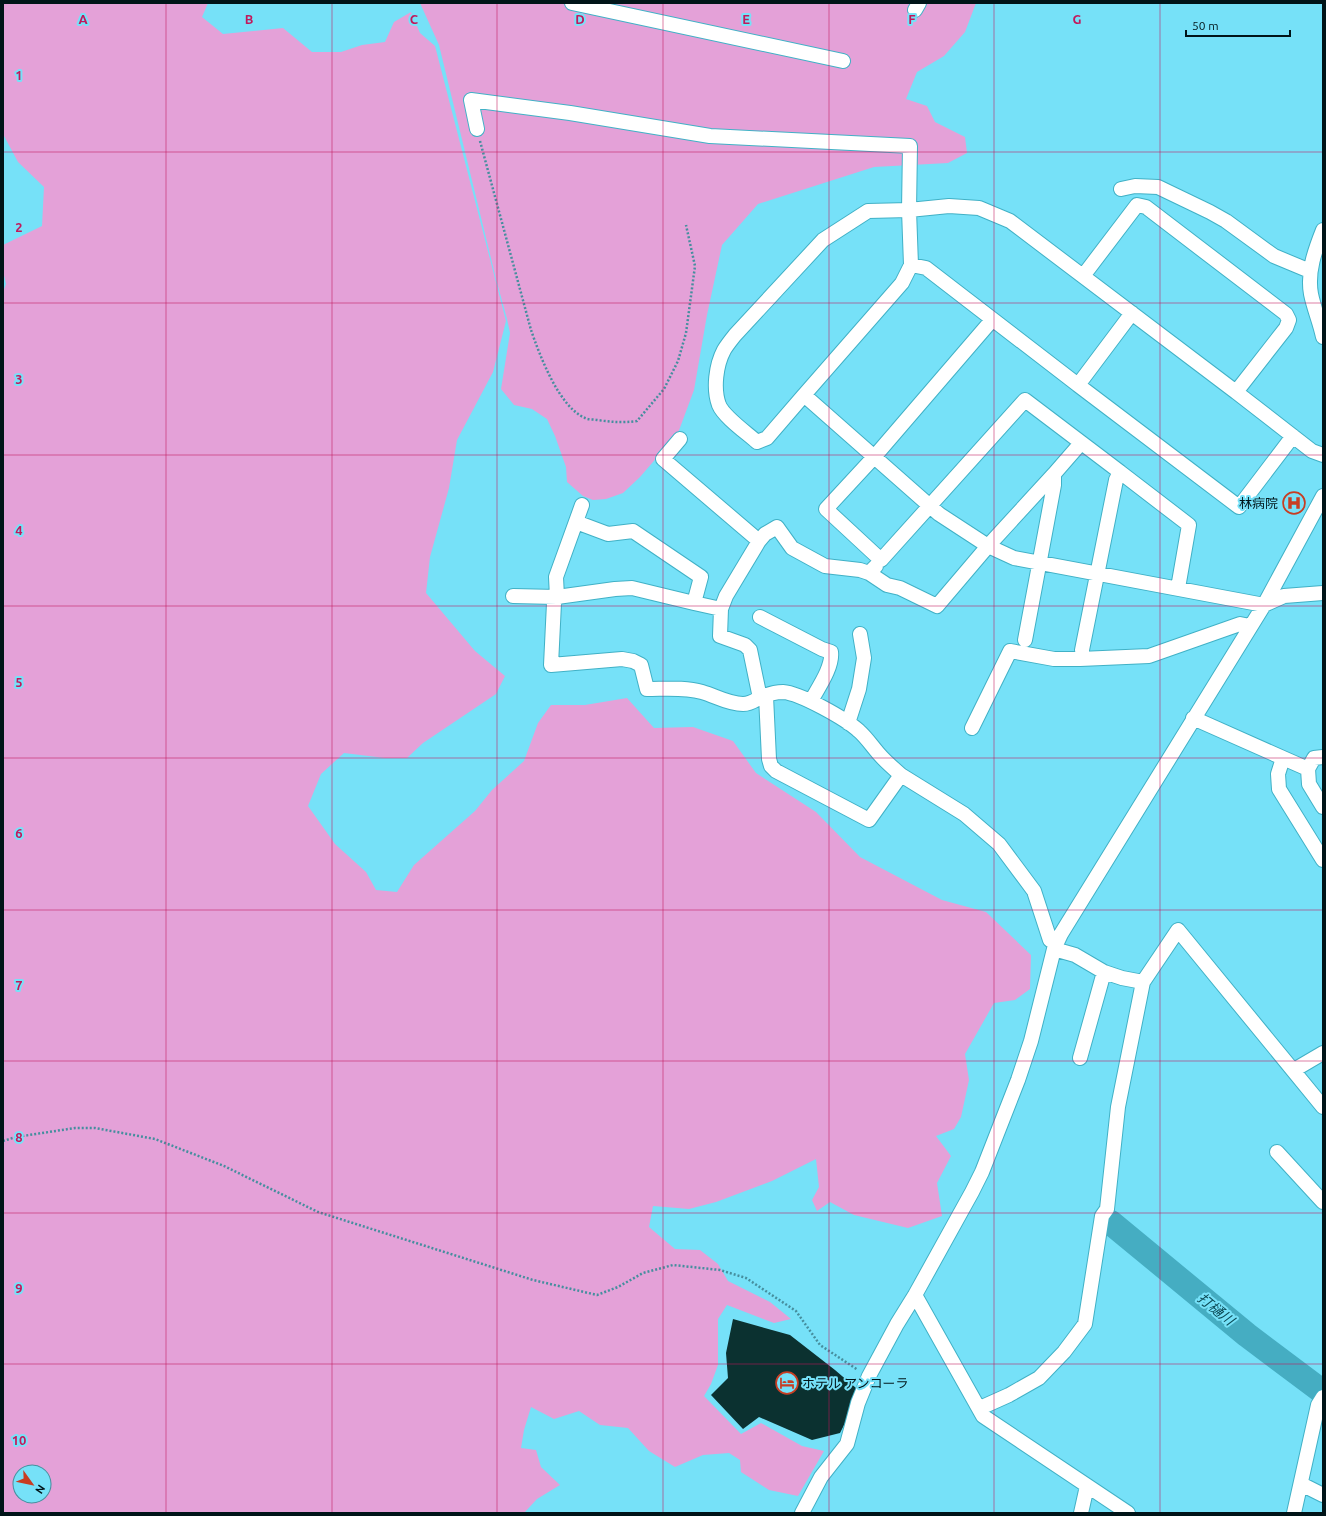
<svg xmlns="http://www.w3.org/2000/svg" width="1326" height="1516" viewBox="0 0 1326 1516" font-family="Ubuntu,'Noto Sans JP',sans-serif">
  <style>
    .green { fill: #e4a1d8; fill-rule: evenodd }
    .lines { fill: none; stroke-linecap: round; stroke-linejoin: round }
    .river { stroke: #45adc2; stroke-width: 25 }
    .building { fill: #0b3130 }
    .minor-casing { stroke: #41b1c6; stroke-width: 16 }
    .path { stroke: #468e9e; stroke-width: 2.5; stroke-dasharray: 2 2; stroke-linecap: butt }
    .minor { stroke: #fff; stroke-width: 14 }
    .grid { fill: none; stroke: #c2185b; stroke-width: 1; stroke-opacity: 0.55 }
    .labels { text-anchor: middle; dominant-baseline: central; stroke-width: 4; stroke-linejoin: round; paint-order: stroke }
    .poi-label { font-size: 13px; fill: #001418; stroke: #76e1f8; text-anchor: end }
    .water-label { font-size: 14px; font-style: italic; fill: #0c4a55; stroke: #76e1f8 }
    .grid-label { font-size: 13px; text-anchor: middle; font-weight: bold; fill: #c2185b; stroke: #76e1f8; stroke-width: 4; stroke-linejoin: round; paint-order: stroke }
  </style>
  <rect width="100%" height="100%" fill="#76e1f8"/>
  <!-- green -->
  <path class="green" d="M3 3H208L202 17 223 34 283 28 312 52H341L362 45 385 42 394 22 411 12 420 33 435 46 506 321 493 372 457 440 449 488 430 557 426 593 475 651 505 676 496 694 423 743 407 758H385L344 753 321 774 308 806 335 844 366 872 376 890 397 892 414 865 475 811 492 790 524 761 538 723 551 705H585L627 698 654 728 693 727 733 741 756 773 816 812 860 857 942 900 986 912 1031 955 1030 989 1015 1000 994 1003 965 1054 969 1080 961 1117 954 1129 936 1136 951 1156 937 1183 942 1216 908 1228 854 1215 830 1202 817 1211 812 1200 819 1187 816 1159 772 1181 716 1202 689 1209 653 1206 649 1227 675 1249 700 1250 718 1264 728 1281 770 1302 791 1319 774 1323 727 1305 718 1319V1365L711 1384 704 1396 741 1434 761 1423 802 1446 824 1451 798 1496 769 1490 741 1472 740 1460 729 1453 703 1455 675 1467 649 1451 628 1428 600 1425 579 1411 554 1419 531 1407 524 1430 521 1448 536 1450 541 1467 560 1485 537 1499 524 1513H3V292L6 284 3 271V245L42 226 44 187 18 162 3 134ZM20 1472H44V1496H20Z
    M420 3H976L965 32 944 56 917 72 906 99 927 106 935 122 965 137 967 153 948 163 874 167 758 204 722 245 707 315 694 390 678 433 640 477 623 493 606 499 593 500 583 496 567 482 566 467 555 436 547 419 532 409 514 405 501 389 510 333 507 319 496 279 439 45Z"/>
  <g class="lines">
    <!-- river -->
    <path class="river" d="M1110 1222 1247 1335 1323 1392"/>
  </g>
  <!-- building -->
  <path class="building" d="M733 1319 790 1335 835 1370 856 1388 846 1421 840 1433 812 1440 759 1417 743 1429 711 1395 728 1378 726 1353Z"/>
  <g class="lines">
    <!-- minor casing -->
    <g class="minor-casing">
      <path id="minor" d="M572 3 843 61
        M915 10 919 3
        M477 129 471 100 570 113 710 136 910 146 909 210 868 211 823 240 735 335C731 340 727 345 724 350 716 365 713 389 719 405 724 417 747 433 757 442L767 438 804 395 939 514 988 546 937 606 900 588 887 585 869 573
        M1121 189 1135 186 1158 187 1210 212 1226 221 1274 256 1310 271
        M1323 230C1315 250 1307 272 1311 294 1314 309 1320 322 1323 337
        M911 265 909 210 949 206 979 208 1010 221 1236 392
        M1083 276 1137 205 1146 207 1286 314 1289 320 1286 328 1236 392 1312 451 1323 455
        M1132 313 1078 385 1239 507 1293 436
        M992 320 875 456 826 509 881 560 1025 400 1120 472
        M804 395 902 283 911 265 926 268 1078 385
        M1054 474 988 546 1014 558 1264 605 1284 596 1323 593
        M582 505 556 577 557 597 554 603 551 665 622 659 633 661 641 665 647 689C665 689 685 687 702 692 716 696 728 704 743 704 750 704 754 701 759 698 766 695 775 692 783 692 800 693 846 719 859 731 866 737 872 746 879 754 885 761 893 768 901 775
        M576 522 608 534 633 531 701 577 694 603 721 609 726 596 759 541 663 459 680 439
        M759 541 765 534 777 527 792 548 825 566 860 570 869 573 876 566
        M513 596 557 597 615 589 632 588 694 603
        M721 609 720 636 745 645 750 650 760 698
        M760 617 822 649 831 652C833 667 818 688 811 701
        M1025 640 1054 485V474L1081 443
        M1082 650 1116 480 1120 472 1189 525 1178 588
        M766 696 769 759 771 766 776 771 869 820 901 775 964 814 999 844 1034 891 1050 940 1056 944
        M1193 718 1283 758 1278 774 1279 789 1323 860
        M848 723 859 689 864 658 860 634
        M972 728 1010 651 1054 659H1080L1149 656 1240 624 1250 626
        M1323 757 1314 758 1308 769 1309 784 1323 807
        M1283 758 1308 769
        M1054 949 1075 955 1104 972 1122 978 1143 982
        M1080 1058 1104 972
        M1294 1070 1323 1053
        M1277 1152 1323 1202
        M915 1295 983 1416 1128 1513
        M980 1408 1009 1395 1039 1378 1064 1352 1085 1324 1102 1216 1107 1209 1118 1107 1143 982 1178 930 1323 1107
        M1301 1484 1323 1495
        M802 1513 821 1477 847 1444 858 1403 869 1376 897 1324 915 1295 972 1192 982 1172 1018 1080 1031 1041 1054 949 1061 934 1264 605 1323 496
        M1081 1513 1087 1486
        M1294 1513 1318 1405 1323 1397"/>
    </g>
    <!-- path -->
    <path class="path" d="M480 141 531 330C540 356 559 407 585 418 588 420 593 419 597 420 611 422 623 423 637 421L664 389 678 361 686 333 695 266 686 225
      M3 1141 16 1137 75 1128H95L155 1139 224 1166 318 1212 533 1280 597 1295 618 1287 643 1273 673 1265 720 1270 746 1278 796 1311 820 1345 858 1370"/>
    <!-- minor -->
    <use href="#minor" class="minor"/>
  </g>
  <!-- grid -->
  <path class="grid" d="M166 3V1513M332 3V1513M497 3V1513M663 3V1513M829 3V1513M994 3V1513M1160 3V1513M3 152H1323M3 303H1323M3 455H1323M3 606H1323M3 758H1323M3 910H1323M3 1061H1323M3 1213H1323M3 1364H1323"/>
  <!-- icons -->
  <defs>
    <g id="hospital-ring" transform="scale(1.15)"><circle r="9.5" fill="#76e1f8" stroke="#c83d22" stroke-width="1.5"/><path d="M-5-5h3v3.5h4V-5h3V5h-3V1.5h-4V5h-3Z" fill="#c83d22"/></g>
    <g id="hotel-ring" transform="scale(1.15)"><circle r="9.5" fill="#76e1f8" stroke="#c83d22" stroke-width="1.5"/><path d="M-6-4.5h1.5V1H6V5H4.5V3h-9V5H-6ZM-4 0a1.8 1.8 0 1 1 3.6 0ZM.5 0V-2.5h3Q6-2.5 6 0Z" fill="#c83d22"/></g>
  </defs>
  <g fill-rule="evenodd">
    <use href="#hospital-ring" x="1294" y="503"/>
    <use href="#hotel-ring" x="787" y="1383"/>
  </g>
  <g class="labels">
    <!-- poi labels -->
    <g class="poi-label">
      <text x="1278" y="503">林病院</text>
      <text x="802" y="1383" text-anchor="start">ホテル アンコーラ</text>
    </g>
    <!-- water labels -->
    <g class="water-label">
      <text transform="translate(1216 1309) rotate(39)">打樋川</text>
    </g>
  </g>
  <g class="grid-label">
    <text x="83" y="24">A</text>
    <text x="249" y="24">B</text>
    <text x="414" y="24">C</text>
    <text x="580" y="24">D</text>
    <text x="746" y="24">E</text>
    <text x="912" y="24">F</text>
    <text x="1077" y="24">G</text>
    <text x="19" y="80">1</text>
    <text x="19" y="232">2</text>
    <text x="19" y="384">3</text>
    <text x="19" y="535">4</text>
    <text x="19" y="687">5</text>
    <text x="19" y="838">6</text>
    <text x="19" y="990">7</text>
    <text x="19" y="1142">8</text>
    <text x="19" y="1293">9</text>
    <text x="19" y="1445">10</text>
  </g>
  <!-- border -->
  <rect width="1326" height="1516" fill="none" stroke="#001418" stroke-width="8"/>
  <!-- north arrow -->
  <g transform="translate(32 1484) rotate(123)"><circle r="19" fill="#76e1f8" stroke="#478f9e"/>
  <path d="M0-3L7 15L0 10L-7 15Z" fill="#c83d22"/>
  <text y="-6" font-size="11" font-weight="bold" text-anchor="middle" fill="#001418">N</text>
  </g>
  <!-- scale -->
  <path d="M1186 30v6h104v-6" fill="none" stroke="#001418" stroke-width="2"/>
  <text x="1192" y="30" font-size="12" fill="#001418" stroke="#76e1f8" stroke-width="3" paint-order="stroke">50 m</text>
</svg>
